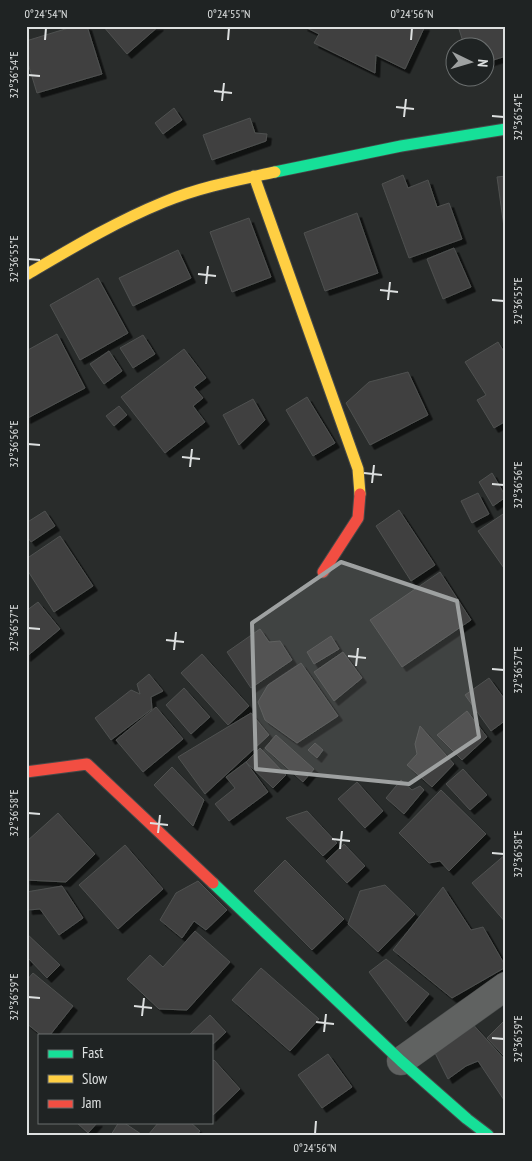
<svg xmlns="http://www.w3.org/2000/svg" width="532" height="1161" viewBox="0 0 532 1161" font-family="'PT Sans Narrow',sans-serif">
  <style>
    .building { fill: #404141; stroke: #4f5150; filter: url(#shadow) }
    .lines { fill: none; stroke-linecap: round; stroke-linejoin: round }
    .street-casing { stroke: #464949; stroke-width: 29 }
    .fast-casing { stroke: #464949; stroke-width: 13 }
    .slow-casing { stroke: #464949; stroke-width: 13 }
    .jam-casing { stroke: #464949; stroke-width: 13 }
    .street { stroke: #606261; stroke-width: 28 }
    .fast { stroke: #16e098; stroke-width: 11 }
    .slow { stroke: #ffcf43; stroke-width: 11 }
    .jam { stroke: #f24e42; stroke-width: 11 }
    .marked { fill: #9ea1a1; fill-opacity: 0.2; stroke: #9ea1a1; stroke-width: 4; stroke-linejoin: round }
    .ticks { fill: none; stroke: #dde0e0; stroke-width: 2 }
    .neatline { fill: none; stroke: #dde0e0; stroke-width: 2 }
    .ticks-label { font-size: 12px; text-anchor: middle; fill: #dde0e0 }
  </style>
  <defs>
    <filter id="shadow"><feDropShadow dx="4.5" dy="4.5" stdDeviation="0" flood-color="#0009"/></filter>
  </defs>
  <rect width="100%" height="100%" fill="#292c2b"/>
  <!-- building -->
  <path class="building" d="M75 26H87L102 74 37 93 26 57V41Z
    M103 26H159L127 54Z
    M303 26H425L405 69 376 55 375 73 314 43 319 34Z
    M458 26H506V56L484 63V48H465Z
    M174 108 182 120 163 134 155 123Z
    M250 118 255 133 267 134 266 141 212 160 203 135Z
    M403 175 408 188 428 180 437 207 449 203 462 239 409 258 382 184Z
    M506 176V227H504L497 177Z
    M357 213 378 273 325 291 304 233Z
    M249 218 271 277 232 292 210 232Z
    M454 248 471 287 443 299 427 259Z
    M178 250 191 278 133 306 119 278Z
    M98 278 128 333 80 360 50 305Z
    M57 334 85 388 26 419V351Z
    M143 335 155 354 133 368 120 348Z
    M498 342 506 355V421L494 428 477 400 486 395 465 362Z
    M184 349 206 378 194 387 203 398 193 406 205 422 165 453 121 397Z
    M109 351 122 371 104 384 90 364Z
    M408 372 428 415 370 445 346 403 369 382Z
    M307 397 335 443 313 456 286 410Z
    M253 399 265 420 239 445 223 415Z
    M119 406 127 415 114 426 106 416Z
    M492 473 506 497 493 506 479 482Z
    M478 493 489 514 472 523 461 501Z
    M399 510 435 565 411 581 376 526Z
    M45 511 55 526 31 542 26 535V523Z
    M506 512V571L478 531Z
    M60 536 93 586 54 612 26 568V559Z
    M440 572 471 620 402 667 370 620Z
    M38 602 60 629 26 657V611Z
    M260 629 269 642 280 641 292 660 251 688 227 652Z
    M331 636 339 649 314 664 307 652Z
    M343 652 362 678 334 701 314 672Z
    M202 654 249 706 228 725 181 673Z
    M301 663 338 716 297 743 265 720 258 702 268 685Z
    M149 674 163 691 151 697 152 709 111 740 95 718 131 690 140 694 137 684Z
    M489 678 506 701V720L491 731 465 695Z
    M184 688 210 717 191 734 166 705Z
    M156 707 183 739 143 772 116 740Z
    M467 711 487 737 462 760 437 735Z
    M251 713 269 735 205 794 178 757Z
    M420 726 454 764 432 787 407 765 417 754 415 744Z
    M276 735 314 769 303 782 265 748Z
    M315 743 323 750 317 758 308 750Z
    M260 748 286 775 273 788 246 762Z
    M246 762 268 792 229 821 215 804 235 788 226 777Z
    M172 767 204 800 193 826 154 785Z
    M463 769 487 795 470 810 446 784Z
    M401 780 412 790 420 786 424 790 404 814 386 798Z
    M357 782 383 811 365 828 338 799Z
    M441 790 486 834 449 871 440 861 429 863 399 833Z
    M307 811 337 843 323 856 286 818Z
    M58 813 95 854 66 882 26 880V842Z
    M344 844 365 866 347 883 326 861Z
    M125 845 163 889 118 929 79 885Z
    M506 854V923L472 883Z
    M285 860 344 919 312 950 254 891Z
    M198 881 227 910 206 930 194 921 182 938 160 920 176 893Z
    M385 885 415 914 378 952 348 924 360 891Z
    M62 886 83 918 59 935 40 909 28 910 26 892Z
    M443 887 471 930 483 927 506 967 452 998 393 950Z
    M195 931 230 962 187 1010 159 1009 127 979 150 955 163 967Z
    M26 933 60 965 47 978 29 959 26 962Z
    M386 959 429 994 406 1022 369 972Z
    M261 968 319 1019 290 1051 232 1000Z
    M33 973 73 1006 50 1035H41L26 1023V981Z
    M210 1015 226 1032 211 1046V1035H189Z
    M469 1020 506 1061V1103L478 1061 466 1066 448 1079 434 1051Z
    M503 1022 506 1024V1052L503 1055 487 1038Z
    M328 1054 352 1087 322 1108 298 1075Z
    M214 1060 240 1089 211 1117V1062Z
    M76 1122H98L88 1133Z
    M119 1122H123L141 1134 111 1135Z
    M159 1122H190L200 1131 197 1135H148Z"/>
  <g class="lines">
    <!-- street casing -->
    <g class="street-casing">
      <path id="street" d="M401 1061 506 986"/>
    </g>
    <!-- fast casing -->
    <g class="fast-casing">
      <path id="fast" d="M275 172 401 146 506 129
        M213 883 401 1061 467 1119 488 1135"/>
    </g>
    <!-- slow casing -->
    <g class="slow-casing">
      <path id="slow" d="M254 176 358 469 360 494
        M26 275C72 248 115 222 164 202 200 187 238 180 275 172"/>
    </g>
    <!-- jam casing -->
    <g class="jam-casing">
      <path id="jam" d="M323 572 358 518 360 494
        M26 772 87 764 213 883"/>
    </g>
    <!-- street -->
    <use href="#street" class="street"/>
    <!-- fast -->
    <use href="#fast" class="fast"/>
    <!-- slow -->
    <use href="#slow" class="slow"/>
    <!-- jam -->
    <use href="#jam" class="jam"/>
  </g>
  <!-- marked area -->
  <path class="marked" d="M341 562 457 601 479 737 409 784 256 769 252 623Z"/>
  <!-- ticks -->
  <path class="ticks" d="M45 40 46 28M228 40 229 28M411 40 412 28M28 75 40 76M214 91 232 93M222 101 224 83M396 107 414 109M492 116 504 117M404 117 406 99M28 259 40 260M198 274 216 276M206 284 208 266M380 290 398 292M388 300 390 282M492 300 504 301M28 444 40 445M182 457 200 459M190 467 192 449M364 473 382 475M372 483 374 465M492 484 504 485M28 628 40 629M166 640 184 642M174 650 176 632M348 656 366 658M356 666 358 648M492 669 504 670M28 813 40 814M150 823 168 825M158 833 160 815M332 839 350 841M340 849 342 831M492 853 504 854M28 997 40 998M134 1006 152 1008M142 1016 144 998M316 1022 334 1024M324 1032 326 1014M492 1038 504 1039M315 1134 316 1121"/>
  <!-- border -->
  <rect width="532" height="1161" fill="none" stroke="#1f2323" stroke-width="55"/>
  <!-- legend -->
  <rect x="38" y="1034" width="175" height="90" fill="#1f2323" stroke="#6b6f6f"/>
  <rect x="48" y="1050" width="25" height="8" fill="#16e098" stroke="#6b6f6f"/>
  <text x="82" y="1058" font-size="15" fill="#dde0e0">Fast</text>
  <rect x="48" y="1075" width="25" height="8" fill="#ffcf43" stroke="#6b6f6f"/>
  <text x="82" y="1084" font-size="15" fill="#dde0e0">Slow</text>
  <rect x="48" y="1100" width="25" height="8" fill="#f24e42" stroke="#6b6f6f"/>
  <text x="82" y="1108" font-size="15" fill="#dde0e0">Jam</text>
  <!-- north arrow -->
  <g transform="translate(470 62) rotate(95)"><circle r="24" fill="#1f2323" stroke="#6b6f6f"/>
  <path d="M0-4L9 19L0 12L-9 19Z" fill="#9ea1a1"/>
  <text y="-8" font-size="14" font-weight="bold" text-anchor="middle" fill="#dde0e0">N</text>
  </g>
  <rect x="28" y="28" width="476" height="1106" class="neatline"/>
  <g class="ticks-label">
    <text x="46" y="18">0°24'54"N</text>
    <text x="229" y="18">0°24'55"N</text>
    <text x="412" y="18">0°24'56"N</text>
    <text transform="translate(14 75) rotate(-90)" y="4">32°36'54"E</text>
    <text transform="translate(518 117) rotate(-90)" y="4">32°36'54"E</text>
    <text transform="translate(14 259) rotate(-90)" y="4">32°36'55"E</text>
    <text transform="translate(518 301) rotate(-90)" y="4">32°36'55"E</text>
    <text transform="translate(14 444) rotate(-90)" y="4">32°36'56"E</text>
    <text transform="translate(518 485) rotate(-90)" y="4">32°36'56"E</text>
    <text transform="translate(14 628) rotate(-90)" y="4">32°36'57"E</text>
    <text transform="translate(518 670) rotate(-90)" y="4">32°36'57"E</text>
    <text transform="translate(14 813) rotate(-90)" y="4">32°36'58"E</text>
    <text transform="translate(518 854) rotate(-90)" y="4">32°36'58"E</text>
    <text transform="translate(14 997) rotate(-90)" y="4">32°36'59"E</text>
    <text transform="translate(518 1039) rotate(-90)" y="4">32°36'59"E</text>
    <text x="315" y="1152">0°24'56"N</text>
  </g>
</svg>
